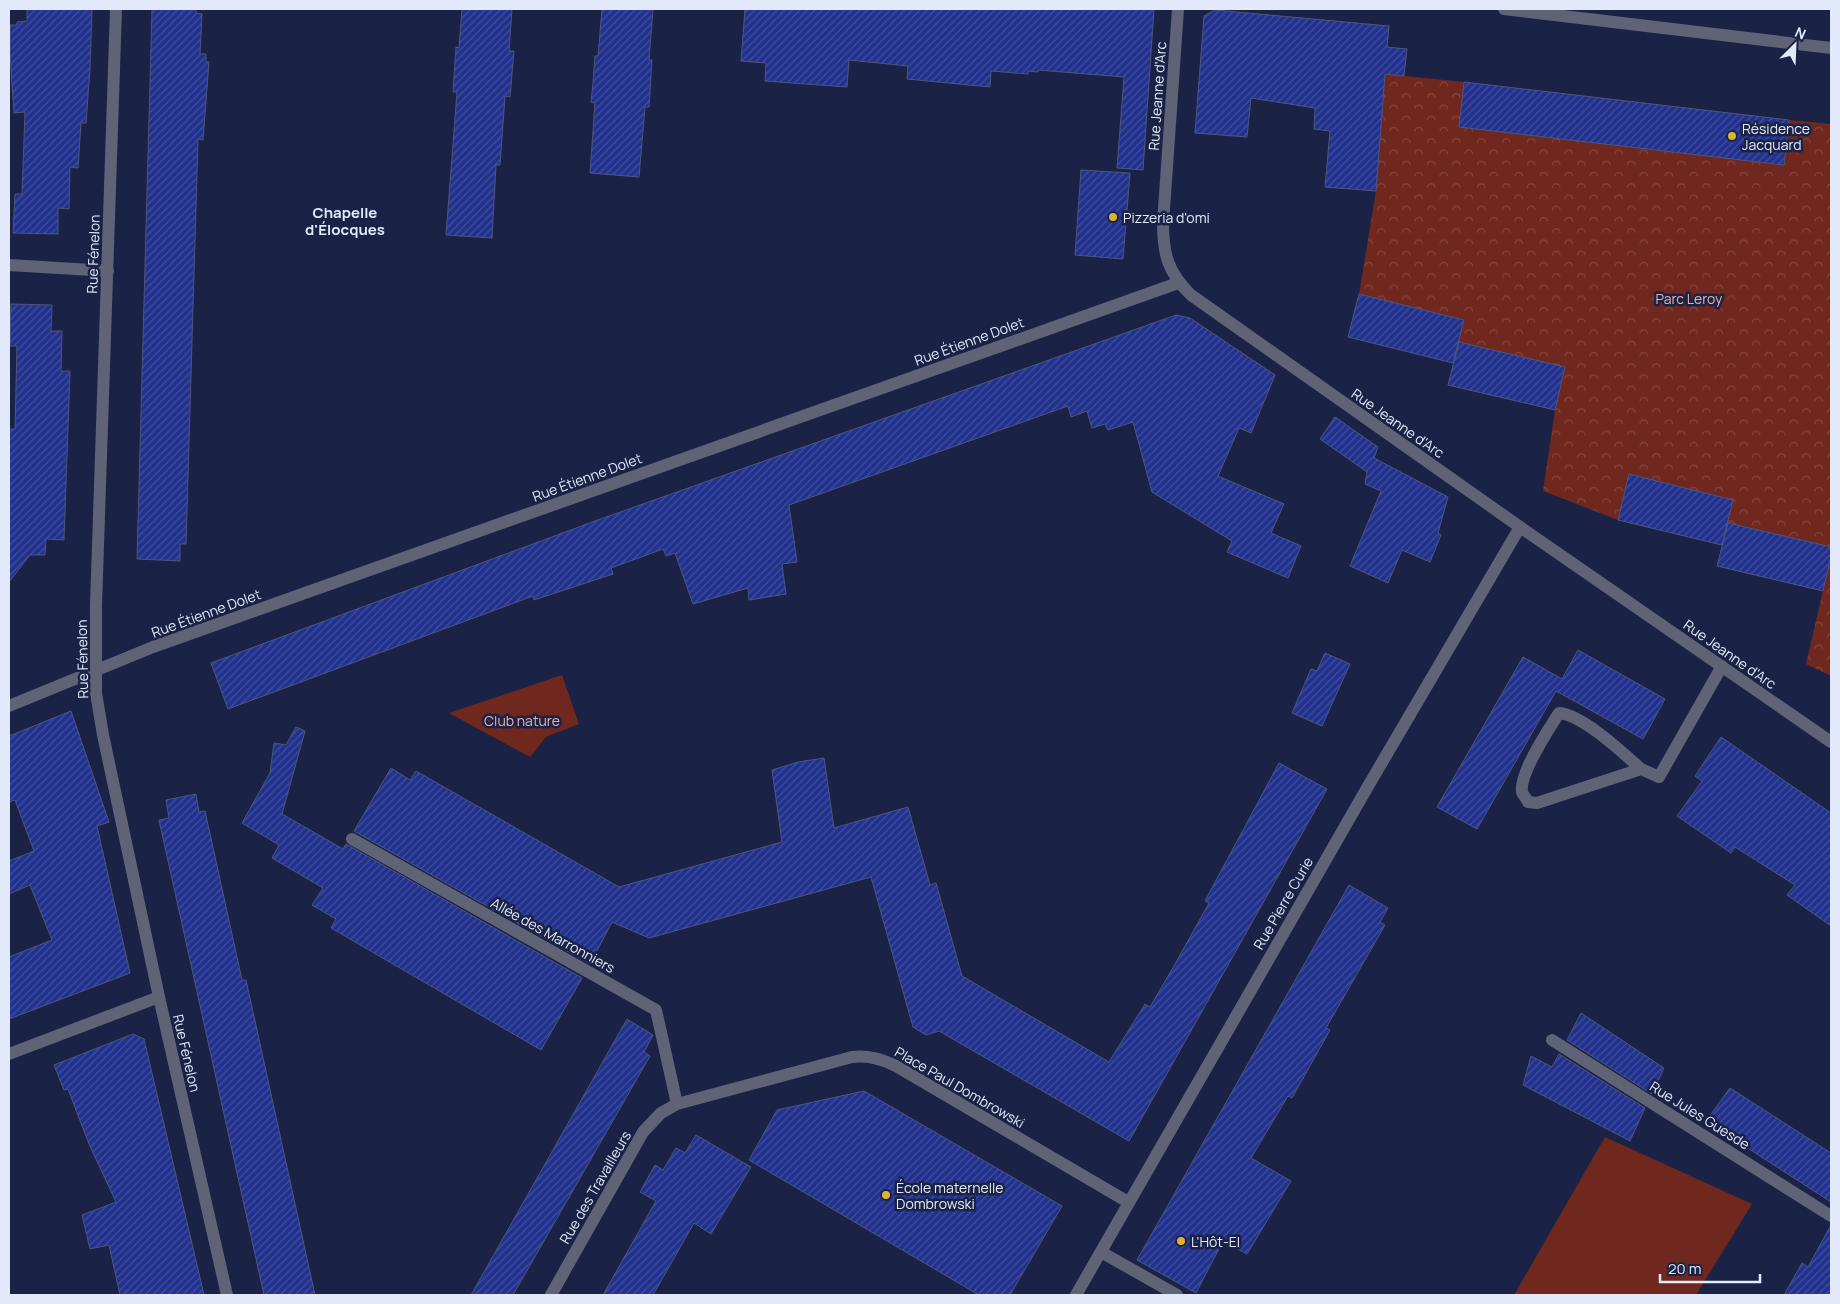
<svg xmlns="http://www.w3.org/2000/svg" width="1840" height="1304" viewBox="0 0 1840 1304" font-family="Manrope,sans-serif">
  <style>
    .green { fill: #70271e }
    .park { fill: url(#park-crowns) }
    .building { fill: url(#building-hatch); stroke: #4b577e }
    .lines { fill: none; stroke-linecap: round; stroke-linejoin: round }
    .minor { stroke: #5e6476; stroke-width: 12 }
    .poi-dot { fill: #dbb233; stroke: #1a2345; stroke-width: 2 }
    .labels { text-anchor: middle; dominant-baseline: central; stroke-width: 5; stroke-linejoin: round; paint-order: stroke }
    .street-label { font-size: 14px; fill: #e2e9fb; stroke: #1a2345 }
    .poi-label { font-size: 14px; fill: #e2e9fb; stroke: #1a2345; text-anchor: start }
    .park-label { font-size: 14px; fill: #eeb1a7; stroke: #1a2345 }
    .neighbourhood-label { font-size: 15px; font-weight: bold; fill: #e2e9fb; stroke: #1a2345 }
  </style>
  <defs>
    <pattern id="park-crowns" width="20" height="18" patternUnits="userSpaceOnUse" patternTransform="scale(1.25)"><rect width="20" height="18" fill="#70271e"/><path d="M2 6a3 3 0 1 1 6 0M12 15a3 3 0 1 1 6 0" fill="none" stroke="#844640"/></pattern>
    <pattern id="building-hatch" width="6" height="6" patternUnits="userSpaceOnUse" patternTransform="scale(1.25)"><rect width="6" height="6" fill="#22318d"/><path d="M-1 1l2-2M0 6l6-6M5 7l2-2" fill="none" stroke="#424f9e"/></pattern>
  </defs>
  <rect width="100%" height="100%" fill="#1a2345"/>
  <!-- green -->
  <path class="green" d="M562 675 579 724 546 737 530 757 449 713Z
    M1605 1137 1752 1204 1696 1295H1514Z"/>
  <!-- park -->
  <path class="park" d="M1385 74 1464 82 1459 127 1784 165 1789 120 1831 124V547L1728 523 1733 500 1618 520 1543 491 1555 410 1565 367 1458 342 1464 320 1359 294 1376 191Z
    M1831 556V676L1806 664Z"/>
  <!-- building -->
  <path class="building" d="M27 9H92L90 68 86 123H81L78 168 70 167 69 209 58 208V234L13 233 15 194H22L25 112 14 113 10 54V25H17V22L27 21Z
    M152 9H196V13L202 14 200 54H206V62H209L203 140 198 139 186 544H180V561L137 559Z
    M462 9H512L509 51H514L510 97 505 96 500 165H496L492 238 446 235 457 92H453L456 47 459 48Z
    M602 9H653L649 60H652L649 107H645L639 177 590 173 595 103 591 102 593 83 595 56H598Z
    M745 9H1154L1143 170 1117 168 1124 77 1038 70V72L1028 71V74L991 71 990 87 907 79 908 66 849 60 847 87 765 81 766 63 741 61Z
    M1215 10 1389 26 1387 47 1407 49 1404 76 1385 74 1376 191 1325 187 1330 131 1314 129 1315 108 1251 98 1247 137 1195 133 1204 16Z
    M1464 82 1789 120 1784 165 1459 127Z
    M1081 170 1130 173 1123 259 1075 255Z
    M1359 294 1464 320 1453 363 1348 337Z
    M11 304 52 305 51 331H62L61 371H70L64 540 46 539 45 555H30L9 582V429H15L17 346H10Z
    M1176 315 1190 318 1275 375 1251 433 1239 428 1218 476 1284 504 1271 533 1301 546 1288 578 1227 552 1232 541 1152 492 1133 422 1108 430 1105 424 1092 428 1087 411 1071 417 1068 406 789 505 797 562 782 564 786 594 749 600 748 588 693 604 675 553 666 556 663 549 611 568 613 574 534 600 533 596 228 709 211 663 595 521Z
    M1459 342 1565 367 1555 410 1448 385Z
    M1335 417 1378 447 1374 458 1448 497 1438 533 1441 535 1430 562 1402 550 1388 583 1350 566 1381 491 1365 484 1367 472 1320 439Z
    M1629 474 1733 500 1722 545 1618 520Z
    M1728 523 1831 547V556L1823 591 1717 566Z
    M1578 650 1665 699 1643 739 1556 691 1477 829 1437 807 1523 657 1562 679Z
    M1325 653 1350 664 1322 726 1292 713 1311 669 1317 671Z
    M71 711 109 822 97 826 130 973 9 1019V957L52 940 30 885 9 894V861L34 851 15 800 9 802V736Z
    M296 727 305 731 282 814 343 849 346 844 582 978 541 1050 331 928 336 919 312 905 323 888 272 858 279 845 242 823 270 773 274 743 286 745Z
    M1721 737 1831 813V926L1787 895 1795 885 1735 847 1731 853 1677 816 1702 781 1695 776Z
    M824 758 834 828 908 807 930 885 936 883 962 976 1109 1062 1145 1004 1150 1007 1174 966 1209 903 1205 901 1279 763 1327 789 1129 1141 939 1031 926 1035 913 1027 871 877 649 938 612 922 590 964 354 831 391 768 410 780 416 771 619 887 782 842 772 770 798 762Z
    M196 794 199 812 205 811 242 980H246L315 1295H264L159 820 169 818 166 800Z
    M1349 885 1388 908 1380 922 1385 925 1326 1028 1330 1030 1292 1098 1288 1096 1251 1158 1291 1181 1247 1254 1223 1241 1196 1293 1137 1260Z
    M1581 1013 1664 1068 1652 1094 1567 1040Z
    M627 1019 653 1035 644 1052 650 1056 513 1295H471Z
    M133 1034 144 1039 204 1295H120L109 1245 90 1249 82 1215 116 1202 89 1144 68 1089 64 1090 54 1065Z
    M1559 1054 1645 1108 1630 1141 1523 1085 1531 1056 1552 1067Z
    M1730 1088 1831 1153V1202L1706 1121Z
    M864 1091 1062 1206 1010 1295H979L749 1160 777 1110Z
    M696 1135 751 1167 711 1234 694 1223 653 1295H603L656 1201 640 1192 655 1165 663 1170 676 1148 685 1153Z
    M1831 1225V1295H1784L1802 1263 1808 1267Z"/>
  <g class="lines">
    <!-- minor -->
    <path class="minor" d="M116 9 96 605V693L103 735 159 997 227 1295
      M1178 9 1163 223C1163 254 1168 273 1191 295L1520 527 1831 742
      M1504 9 1831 48
      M9 265 108 271
      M9 706 153 647 1178 283
      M1641 769C1623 753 1583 715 1559 713 1549 729 1519 773 1522 792 1523 795 1527 799 1528 802L1537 803 1641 769 1659 777 1722 666
      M352 839 656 1010 677 1104
      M1552 1040 1831 1216
      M9 1054 159 997
      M1101 1252 1177 1295
      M551 1295 643 1132 661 1113 677 1104 852 1057C868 1055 881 1059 896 1066L1128 1202
      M1076 1295 1367 788 1520 527"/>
  </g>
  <!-- markers -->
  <g class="poi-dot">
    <circle cx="1732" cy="136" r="5"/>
    <circle cx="1113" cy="217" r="5"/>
    <circle cx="886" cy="1195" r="5"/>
    <circle cx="1181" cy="1241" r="5"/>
  </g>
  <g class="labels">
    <!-- street labels -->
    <g class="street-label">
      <text transform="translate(1157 96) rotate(-86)">Rue Jeanne d'Arc</text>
      <text transform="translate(93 254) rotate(-88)">Rue Fénelon</text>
      <text transform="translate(969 341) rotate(-20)">Rue Étienne Dolet</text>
      <text transform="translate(1398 423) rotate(35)">Rue Jeanne d'Arc</text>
      <text transform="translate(587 477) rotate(-20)">Rue Étienne Dolet</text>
      <text transform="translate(206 613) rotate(-20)">Rue Étienne Dolet</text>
      <text transform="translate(1730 654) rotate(35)">Rue Jeanne d'Arc</text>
      <text transform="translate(82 659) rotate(-91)">Rue Fénelon</text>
      <text transform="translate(1283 903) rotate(-60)">Rue Pierre Curie</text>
      <text transform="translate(553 935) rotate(29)">Allée des Marronniers</text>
      <text transform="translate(187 1053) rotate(77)">Rue Fénelon</text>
      <text transform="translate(960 1087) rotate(30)">Place Paul Dombrowski</text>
      <text transform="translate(1700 1115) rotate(32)">Rue Jules Guesde</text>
      <text transform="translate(595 1187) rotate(-60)">Rue des Travailleurs</text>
    </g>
    <!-- poi labels -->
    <g class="poi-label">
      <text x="1742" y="128">Résidence<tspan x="1742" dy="16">Jacquard</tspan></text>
      <text x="1123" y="217">Pizzeria d'omi</text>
      <text x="896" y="1187">École maternelle<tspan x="896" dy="16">Dombrowski</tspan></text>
      <text x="1191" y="1241">L'Hôt-El</text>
    </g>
    <!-- park labels -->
    <g class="park-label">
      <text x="1689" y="298">Parc Leroy</text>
      <text x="522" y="720">Club nature</text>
    </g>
    <!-- neighbourhood labels -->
    <g class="neighbourhood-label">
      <text x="345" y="212">Chapelle<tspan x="345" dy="17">d'Élocques</tspan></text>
    </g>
  </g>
  <!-- border -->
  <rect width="1840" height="1304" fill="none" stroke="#e2e9fb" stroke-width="20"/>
  <!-- north arrow -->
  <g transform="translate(1795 45) rotate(24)" stroke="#1a2345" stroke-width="4" paint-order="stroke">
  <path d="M0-4L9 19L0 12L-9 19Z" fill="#e2e9fb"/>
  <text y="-8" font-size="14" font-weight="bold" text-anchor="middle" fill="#e2e9fb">N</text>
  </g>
  <!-- scale -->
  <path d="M1660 1274v8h100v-8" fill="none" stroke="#e2e9fb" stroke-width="2.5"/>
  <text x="1668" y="1274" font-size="15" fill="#e2e9fb" stroke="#1a2345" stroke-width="4" paint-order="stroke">20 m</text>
</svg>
